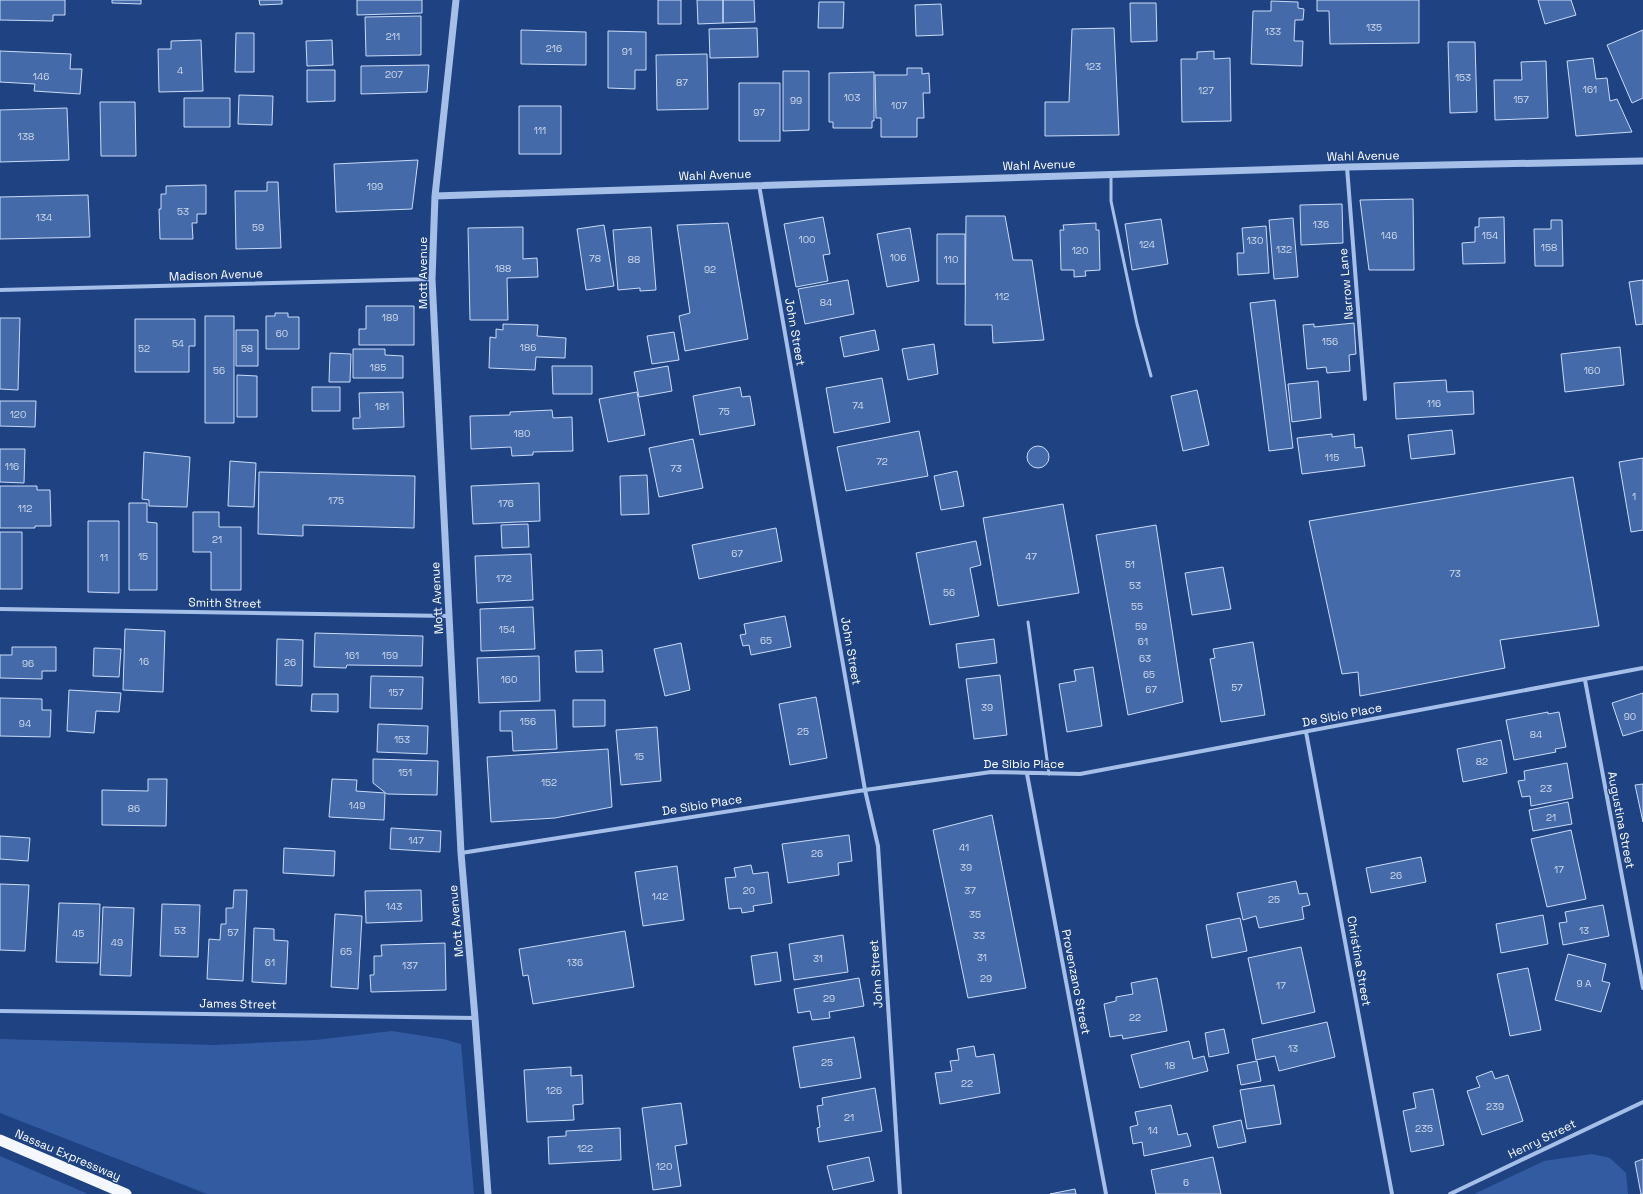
<svg xmlns="http://www.w3.org/2000/svg" width="1643" height="1194" viewBox="0 0 1643 1194" font-family="'Space Grotesk',sans-serif">
  <style>
    .green { fill: #335ba1 }
    .building { fill: #446aaa; stroke: #cadbf7 }
    .lines { fill: none; stroke-linecap: round; stroke-linejoin: round }
    .service { stroke: #a6bfe9; stroke-width: 3 }
    .minor { stroke: #a6bfe9; stroke-width: 4 }
    .tertiary { stroke: #a6bfe9; stroke-width: 7 }
    .trunk { stroke: #f4f7fe; stroke-width: 11 }
    .labels { text-anchor: middle; dominant-baseline: central; stroke-width: 3; stroke-linejoin: round; paint-order: stroke }
    .number-label { font-size: 10px; fill: #d0daea }
    .street-label { font-size: 12px; fill: #fff; stroke: #1f4382 }
  </style>
  <rect width="100%" height="100%" fill="#1f4382"/>
  <!-- green -->
  <path class="green" d="M392 1031 443 1039 461 1044 474 1194H207L0 1113V1039L215 1045 316 1040Z
    M1592 1154 1610 1158 1626 1173 1628 1194H1474L1544 1161Z
    M0 1156 88 1194H0Z"/>
  <!-- building -->
  <path class="building" d="M0 0H65V15H53V21L0 20Z
    M112 0H141V4L112 3Z
    M259 0H282V4L260 5Z
    M357 0H422V13L357 15Z
    M658 0H681V24H658Z
    M697 0H723V23L698 24Z
    M723 0H754L755 22 723 23Z
    M1317 0H1419V43L1330 44 1329 11H1317Z
    M1538 0H1571L1576 15 1545 24Z
    M1271 1 1298 2V8L1304 9 1303 20H1295L1294 41H1303L1302 66 1251 64 1253 11H1271Z
    M819 2H844L843 28H818Z
    M1130 3H1156L1157 41 1131 42Z
    M941 4 943 35 916 36 915 5Z
    M421 16V55L366 56 365 17Z
    M757 28 758 57 710 58 709 29Z
    M1114 28 1119 135 1045 136V102H1069L1072 29Z
    M521 30 586 32V65L521 64Z
    M1643 30V98L1632 103 1607 45Z
    M608 31 646 32V70H635V89L608 88Z
    M236 33H254V72H235Z
    M201 40 203 91 159 92 158 49H171V41Z
    M332 40 333 65 307 66 306 41Z
    M1448 42H1475L1477 112 1450 113Z
    M0 51 71 54 70 69H82L80 94 34 91 35 84 0 82Z
    M1214 51V59L1230 58 1231 121 1182 122 1181 59H1197V52Z
    M707 54 708 109 657 110 656 55Z
    M1593 58 1596 79 1607 78 1610 101 1617 99 1632 132 1576 136 1567 61Z
    M1546 61 1548 118 1495 120 1494 80H1522L1521 62Z
    M429 65 427 92 361 94V66Z
    M907 68H922V74L929 73 930 93H923L924 118H917V137H881V118H876L875 75H907Z
    M307 70H335V101L307 102Z
    M783 71H809V130L783 131Z
    M874 72V121H872V128H833V122H829V73Z
    M739 83H780V141H739Z
    M239 95 273 96 272 125 238 124Z
    M184 98H230V127H184Z
    M100 102H135L136 156H101Z
    M519 106H561V154H519Z
    M67 108 69 160 0 162V110Z
    M418 160 412 209 336 212 334 164Z
    M267 182H278L281 248 236 249 235 191H267Z
    M206 185V214H197V223H192L193 239H160L159 209H161V194H166V186Z
    M88 195 90 237 0 239V197Z
    M1413 199 1414 270H1369L1360 200Z
    M1342 204 1343 243 1301 245 1300 205Z
    M966 216H1005L1013 260H1032L1044 340 993 343 992 325H965Z
    M823 217 830 254 823 255 828 281 796 287 784 224Z
    M1504 217 1505 263 1463 264 1462 243 1475 242V227H1479V218Z
    M1293 218 1298 277 1274 279 1269 220Z
    M1161 219 1168 264 1132 270 1125 224Z
    M1551 220H1562L1563 266H1535L1534 229H1551Z
    M728 223 748 339 685 351 679 316 690 313 677 225Z
    M1096 223V230H1099L1100 270 1085 271 1086 276 1074 277V270H1061L1060 230H1064L1063 225Z
    M604 225 614 286 586 290 577 229Z
    M1266 226 1269 273 1238 275 1237 253H1244L1242 228Z
    M523 227V259L537 258 538 277 507 278 508 320H470L468 228Z
    M651 227 656 290 640 291V288L618 290 613 230Z
    M910 228 919 281 887 287 877 234Z
    M937 234H965V284H937Z
    M848 280 854 314 805 324 798 289Z
    M1643 280V324L1636 325 1629 282Z
    M1275 300 1293 448 1269 451 1250 303Z
    M366 306H414V345H359V329H366Z
    M275 313H288V317H299V349H266V316H275Z
    M205 316H234V423H205Z
    M0 318H20L18 390 0 389Z
    M135 319H195V346H189V372H135Z
    M1354 323 1356 354 1349 355 1350 371 1327 373 1326 367 1307 369 1303 325 1314 324V327Z
    M503 324 538 325 537 336 566 338 565 358 536 357 535 370 489 368 490 337 496 338V329L503 330Z
    M236 330H258V366H236Z
    M875 330 879 350 844 357 840 337Z
    M674 332 679 360 652 364 647 336Z
    M934 344 938 374 908 380 902 349Z
    M1620 347 1624 385 1565 392 1561 354Z
    M353 349H385V355L403 356V378H353Z
    M330 353 351 354 350 382H329Z
    M552 366H592V394H553Z
    M668 366 672 391 639 397 634 372Z
    M237 375 257 376V417H237Z
    M882 378 890 422 834 433 826 388Z
    M1446 380 1447 392 1473 391 1474 414 1396 419 1394 383Z
    M1318 381 1321 418 1292 422 1288 384Z
    M312 387H340V411H312Z
    M740 387 742 397 750 396 755 425 700 435 693 396Z
    M1197 390 1209 445 1183 451 1171 396Z
    M403 392 404 427 353 429V418H360L359 393Z
    M637 392 645 435 608 442 599 399Z
    M0 401H36L35 427 0 426Z
    M552 410 553 418 572 417 573 451 533 452V455L512 456 511 447 471 449 470 416 510 415V412Z
    M1452 430 1455 454 1411 459 1408 435Z
    M919 431 928 476 846 491 837 447Z
    M1332 434V437L1354 434 1355 448 1362 447 1365 466 1302 474 1297 438Z
    M693 439 703 488 659 497 649 448Z
    M1027 457a11 11 0 1 1 22 0a11 11 0 1 1-22 0Z
    M0 449H25L24 483 0 482Z
    M144 452 190 457 187 507 149 506V500L142 499Z
    M1643 458V530L1631 532 1619 462Z
    M230 461 256 463 254 507 228 506Z
    M957 471 964 506 941 510 934 476Z
    M259 472 415 476 414 528 303 525V536L258 534Z
    M647 475 649 514 621 515 620 476Z
    M1573 477 1599 626 1500 640 1505 668 1360 696 1358 672 1342 674 1309 521Z
    M539 483 540 521 473 524 471 486Z
    M0 486H37V490H50L51 526H35V528H0Z
    M129 503H147V522L157 523V590H129Z
    M1063 504 1079 593 998 606 983 518Z
    M193 512H219V527H241V590H211V552H193Z
    M88 521H119V593L88 592Z
    M528 524 529 547 502 548 501 525Z
    M1156 525 1183 702 1128 715 1096 535Z
    M776 528 782 561 699 579 692 545Z
    M0 532H22V589H0Z
    M976 541 981 565 970 568 979 616 930 625 916 553Z
    M531 554 533 600 477 603 475 556Z
    M1223 567 1231 609 1192 615 1185 573Z
    M533 607 535 649 481 651 480 609Z
    M785 616 791 647 751 655 749 645 743 646 740 635 746 634 744 624Z
    M125 629 165 631 163 692 123 690Z
    M315 633 423 636 422 666 347 665 346 668 314 667Z
    M277 639 303 640 302 686 276 685Z
    M994 639 997 663 959 668 956 644Z
    M1253 642 1265 715 1221 722 1210 659 1215 658 1213 649Z
    M681 643 690 690 665 696 654 649Z
    M12 647H56V671H42V679L0 678V655H12Z
    M94 648 121 649 119 677 93 676Z
    M602 650 603 672H576L575 651Z
    M539 656 540 701 479 703 477 658Z
    M1093 667 1102 726 1067 732 1059 684 1076 681 1074 670Z
    M1000 675 1007 735 974 739 966 679Z
    M371 676 423 677 422 709 370 708Z
    M69 690 121 693 119 712 96 711 94 733 67 731Z
    M1643 693V730L1623 736 1612 703Z
    M312 694H338V712L311 711Z
    M816 697 827 758 790 765 779 704Z
    M0 698 42 699V710H51L50 737 0 736Z
    M573 700H605V726L573 727Z
    M555 710 557 749 513 751 512 731H500V711Z
    M1548 712V714L1559 712 1566 747 1555 749 1556 752 1514 760 1506 720Z
    M378 724 428 726 427 754 377 752Z
    M657 727 661 781 621 785 616 730Z
    M1501 740 1507 773 1463 782 1457 749Z
    M608 749 612 807 555 818 491 822 487 757Z
    M373 759 438 761 437 795 387 794 373 783Z
    M1567 763 1573 798 1531 806 1530 796 1522 797 1518 781 1525 780 1524 771Z
    M148 779H167L166 826 102 825V790L148 791Z
    M332 779 357 780 356 791 385 793 384 820 329 817Z
    M1643 784V822L1635 785Z
    M1568 802 1572 824 1533 831 1529 810Z
    M992 815 1026 988 968 998 933 830Z
    M391 828 441 831 440 852 390 849Z
    M1571 830 1586 899 1547 907 1531 839Z
    M849 835 852 861 838 863 839 875 788 883 782 844Z
    M0 836 30 838 28 861 0 859Z
    M284 848 335 851 334 876 283 873Z
    M1421 857 1426 882 1371 893 1366 868Z
    M751 865 753 874 768 872 772 903 753 906 754 911 742 913 741 908 729 909 725 878 736 877 734 868Z
    M677 866 684 920 643 926 635 872Z
    M1296 881 1299 894 1307 893 1310 905 1302 907 1304 919 1259 928 1256 916 1243 920 1237 893Z
    M0 884 29 885 25 951 0 950Z
    M234 890H247L243 981 207 979 209 939 220 940 221 924H226V908H233Z
    M421 890 422 921 366 923 365 891Z
    M59 903 100 904 98 963 56 962Z
    M162 904 200 905 198 957 160 956Z
    M1603 905 1609 936 1563 945 1559 923 1567 922 1565 912Z
    M103 907 134 908 131 976 100 975Z
    M335 914 362 916 358 989 331 987Z
    M1543 915 1548 944 1501 953 1496 924Z
    M1240 918 1247 951 1212 958 1206 925Z
    M254 928 274 929V940L288 941 286 984 252 982Z
    M625 931 634 987 533 1004 528 975 523 976 519 949Z
    M843 935 848 972 794 980 789 944Z
    M445 943 446 990 371 992 370 975H374V956H382L381 945Z
    M1301 947 1315 1012 1262 1024 1248 958Z
    M777 952 781 981 755 985 751 956Z
    M1568 954 1606 964 1602 981 1610 983 1601 1012 1555 1000Z
    M1528 968 1541 1030 1510 1036 1497 974Z
    M859 978 864 1006 829 1012 830 1018 812 1020 810 1011 798 1013 794 989Z
    M1157 978 1167 1031 1123 1039 1122 1035 1110 1037 1104 1004 1116 1001V997L1133 994 1131 983Z
    M1327 1022 1335 1057 1279 1071 1275 1056 1256 1060 1252 1039Z
    M1224 1029 1229 1053 1209 1057 1205 1033Z
    M854 1037 861 1078 800 1088 793 1047Z
    M1189 1041 1193 1059 1204 1056 1208 1071 1140 1088 1131 1055Z
    M974 1046 976 1057 994 1054 1000 1093 940 1104 935 1073 952 1071 950 1061 959 1060 957 1049Z
    M1257 1061 1261 1081 1241 1085 1237 1065Z
    M571 1067V1076L582 1075 583 1104 573 1105 574 1120 527 1122 524 1070Z
    M1492 1071 1495 1079 1508 1075 1523 1121 1482 1135 1467 1091 1480 1087 1476 1077Z
    M1274 1085 1281 1124 1247 1129 1240 1090Z
    M875 1088 882 1131 819 1142 817 1128 820 1127 817 1106 823 1105 822 1098Z
    M1433 1089 1444 1145 1411 1152 1403 1111 1416 1108 1413 1093Z
    M681 1103 687 1144 675 1146 681 1186 653 1190 642 1108Z
    M1171 1105 1178 1135 1187 1133 1191 1146 1144 1156 1142 1142 1133 1144 1130 1127 1138 1125 1135 1112Z
    M1241 1120 1246 1142 1218 1148 1213 1126Z
    M620 1128 621 1160 549 1164 548 1137 566 1136V1131Z
    M869 1157 874 1181 833 1190 827 1166Z
    M1213 1157 1221 1194H1156L1151 1170Z
    M1643 1159V1194H1641L1635 1162Z
    M1075 1189 1076 1194H1050Z"/>
  <g class="lines">
    <!-- service -->
    <path class="service" d="M1111 174V201L1137 324 1151 376
      M1028 622 1049 774"/>
    <!-- minor -->
    <path class="minor" d="M1347 167 1365 399
      M759 185 865 790 878 846 900 1194
      M0 290 432 279
      M0 609 449 616
      M1585 680 1643 988
      M1306 732 1392 1194
      M1027 774 1106 1194
      M461 853 865 790 991 772 1080 774 1643 668
      M0 1011 475 1018
      M1450 1194 1643 1102"/>
    <!-- tertiary -->
    <path class="tertiary" d="M456 0 435 196 432 279 461 853 475 1018 488 1194
      M435 196 1347 167 1643 161"/>
    <!-- trunk -->
    <path class="trunk" d="M0 1140 126 1194"/>
  </g>
  <g class="labels">
    <!-- number labels -->
    <g class="number-label">
      <text x="1374" y="27">135</text>
      <text x="1273" y="31">133</text>
      <text x="393" y="36">211</text>
      <text x="554" y="48">216</text>
      <text x="627" y="51">91</text>
      <text x="1093" y="66">123</text>
      <text x="180" y="70">4</text>
      <text x="394" y="74">207</text>
      <text x="41" y="76">146</text>
      <text x="1463" y="77">153</text>
      <text x="682" y="82">87</text>
      <text x="1590" y="89">161</text>
      <text x="1206" y="90">127</text>
      <text x="852" y="97">103</text>
      <text x="1521" y="99">157</text>
      <text x="796" y="100">99</text>
      <text x="899" y="105">107</text>
      <text x="759" y="112">97</text>
      <text x="540" y="130">111</text>
      <text x="26" y="136">138</text>
      <text x="375" y="186">199</text>
      <text x="183" y="211">53</text>
      <text x="44" y="217">134</text>
      <text x="1321" y="224">136</text>
      <text x="258" y="227">59</text>
      <text x="1389" y="235">146</text>
      <text x="1490" y="235">154</text>
      <text x="807" y="239">100</text>
      <text x="1255" y="240">130</text>
      <text x="1147" y="244">124</text>
      <text x="1549" y="247">158</text>
      <text x="1284" y="249">132</text>
      <text x="1080" y="250">120</text>
      <text x="898" y="257">106</text>
      <text x="595" y="258">78</text>
      <text x="634" y="259">88</text>
      <text x="951" y="259">110</text>
      <text x="503" y="268">188</text>
      <text x="710" y="269">92</text>
      <text x="1002" y="296">112</text>
      <text x="826" y="302">84</text>
      <text x="390" y="317">189</text>
      <text x="282" y="333">60</text>
      <text x="1330" y="341">156</text>
      <text x="178" y="343">54</text>
      <text x="528" y="347">186</text>
      <text x="144" y="348">52</text>
      <text x="247" y="348">58</text>
      <text x="378" y="367">185</text>
      <text x="219" y="370">56</text>
      <text x="1592" y="370">160</text>
      <text x="1434" y="403">116</text>
      <text x="858" y="405">74</text>
      <text x="382" y="406">181</text>
      <text x="724" y="411">75</text>
      <text x="18" y="414">120</text>
      <text x="522" y="433">180</text>
      <text x="1332" y="457">115</text>
      <text x="882" y="461">72</text>
      <text x="12" y="466">116</text>
      <text x="676" y="468">73</text>
      <text x="1634" y="496">1</text>
      <text x="336" y="500">175</text>
      <text x="506" y="503">176</text>
      <text x="25" y="508">112</text>
      <text x="217" y="539">21</text>
      <text x="737" y="553">67</text>
      <text x="143" y="556">15</text>
      <text x="1031" y="556">47</text>
      <text x="104" y="557">11</text>
      <text x="1130" y="564">51</text>
      <text x="1455" y="573">73</text>
      <text x="504" y="578">172</text>
      <text x="1135" y="585">53</text>
      <text x="949" y="592">56</text>
      <text x="1137" y="606">55</text>
      <text x="1141" y="626">59</text>
      <text x="507" y="629">154</text>
      <text x="766" y="640">65</text>
      <text x="1143" y="641">61</text>
      <text x="352" y="655">161</text>
      <text x="390" y="655">159</text>
      <text x="1145" y="658">63</text>
      <text x="144" y="661">16</text>
      <text x="290" y="662">26</text>
      <text x="28" y="663">96</text>
      <text x="1149" y="674">65</text>
      <text x="509" y="679">160</text>
      <text x="1237" y="687">57</text>
      <text x="1151" y="689">67</text>
      <text x="396" y="692">157</text>
      <text x="987" y="707">39</text>
      <text x="1630" y="716">90</text>
      <text x="528" y="721">156</text>
      <text x="25" y="723">94</text>
      <text x="803" y="731">25</text>
      <text x="1536" y="734">84</text>
      <text x="402" y="739">153</text>
      <text x="639" y="756">15</text>
      <text x="1482" y="761">82</text>
      <text x="405" y="772">151</text>
      <text x="549" y="782">152</text>
      <text x="1546" y="788">23</text>
      <text x="357" y="805">149</text>
      <text x="134" y="808">86</text>
      <text x="1551" y="817">21</text>
      <text x="416" y="840">147</text>
      <text x="964" y="847">41</text>
      <text x="817" y="853">26</text>
      <text x="966" y="867">39</text>
      <text x="1559" y="869">17</text>
      <text x="1396" y="875">26</text>
      <text x="749" y="890">20</text>
      <text x="970" y="890">37</text>
      <text x="660" y="896">142</text>
      <text x="1274" y="899">25</text>
      <text x="394" y="906">143</text>
      <text x="975" y="914">35</text>
      <text x="180" y="930">53</text>
      <text x="1584" y="930">13</text>
      <text x="233" y="932">57</text>
      <text x="78" y="933">45</text>
      <text x="979" y="935">33</text>
      <text x="117" y="942">49</text>
      <text x="346" y="951">65</text>
      <text x="982" y="957">31</text>
      <text x="818" y="958">31</text>
      <text x="270" y="962">61</text>
      <text x="575" y="962">136</text>
      <text x="410" y="965">137</text>
      <text x="986" y="978">29</text>
      <text x="1584" y="983">9 A</text>
      <text x="1281" y="985">17</text>
      <text x="829" y="998">29</text>
      <text x="1135" y="1017">22</text>
      <text x="1293" y="1048">13</text>
      <text x="827" y="1062">25</text>
      <text x="1170" y="1065">18</text>
      <text x="967" y="1083">22</text>
      <text x="554" y="1090">126</text>
      <text x="1495" y="1106">239</text>
      <text x="849" y="1117">21</text>
      <text x="1424" y="1128">235</text>
      <text x="1153" y="1130">14</text>
      <text x="585" y="1148">122</text>
      <text x="664" y="1166">120</text>
      <text x="1186" y="1182">6</text>
    </g>
    <!-- street labels -->
    <g class="street-label">
      <text transform="translate(1363 156) rotate(-1)">Wahl Avenue</text>
      <text transform="translate(1039 165) rotate(-2)">Wahl Avenue</text>
      <text transform="translate(715 175) rotate(-2)">Wahl Avenue</text>
      <text transform="translate(423 273) rotate(-90)">Mott Avenue</text>
      <text transform="translate(216 275) rotate(-2)">Madison Avenue</text>
      <text transform="translate(1346 284) rotate(-95)">Narrow Lane</text>
      <text transform="translate(795 332) rotate(80)">John Street</text>
      <text transform="translate(437 598) rotate(-93)">Mott Avenue</text>
      <text transform="translate(225 603) rotate(1)">Smith Street</text>
      <text transform="translate(851 651) rotate(80)">John Street</text>
      <text transform="translate(1342 715) rotate(-11)">De Sibio Place</text>
      <text x="1024" y="764">De Sibio Place</text>
      <text transform="translate(702 805) rotate(-9)">De Sibio Place</text>
      <text transform="translate(1621 820) rotate(79)">Augustina Street</text>
      <text transform="translate(456 921) rotate(-95)">Mott Avenue</text>
      <text transform="translate(1359 961) rotate(80)">Christina Street</text>
      <text transform="translate(876 974) rotate(-94)">John Street</text>
      <text transform="translate(1076 982) rotate(79)">Provenzano Street</text>
      <text transform="translate(238 1004) rotate(1)">James Street</text>
      <text transform="translate(1542 1139) rotate(-26)">Henry Street</text>
      <text transform="translate(68 1155) rotate(23)">Nassau Expressway</text>
    </g>
  </g>
</svg>
